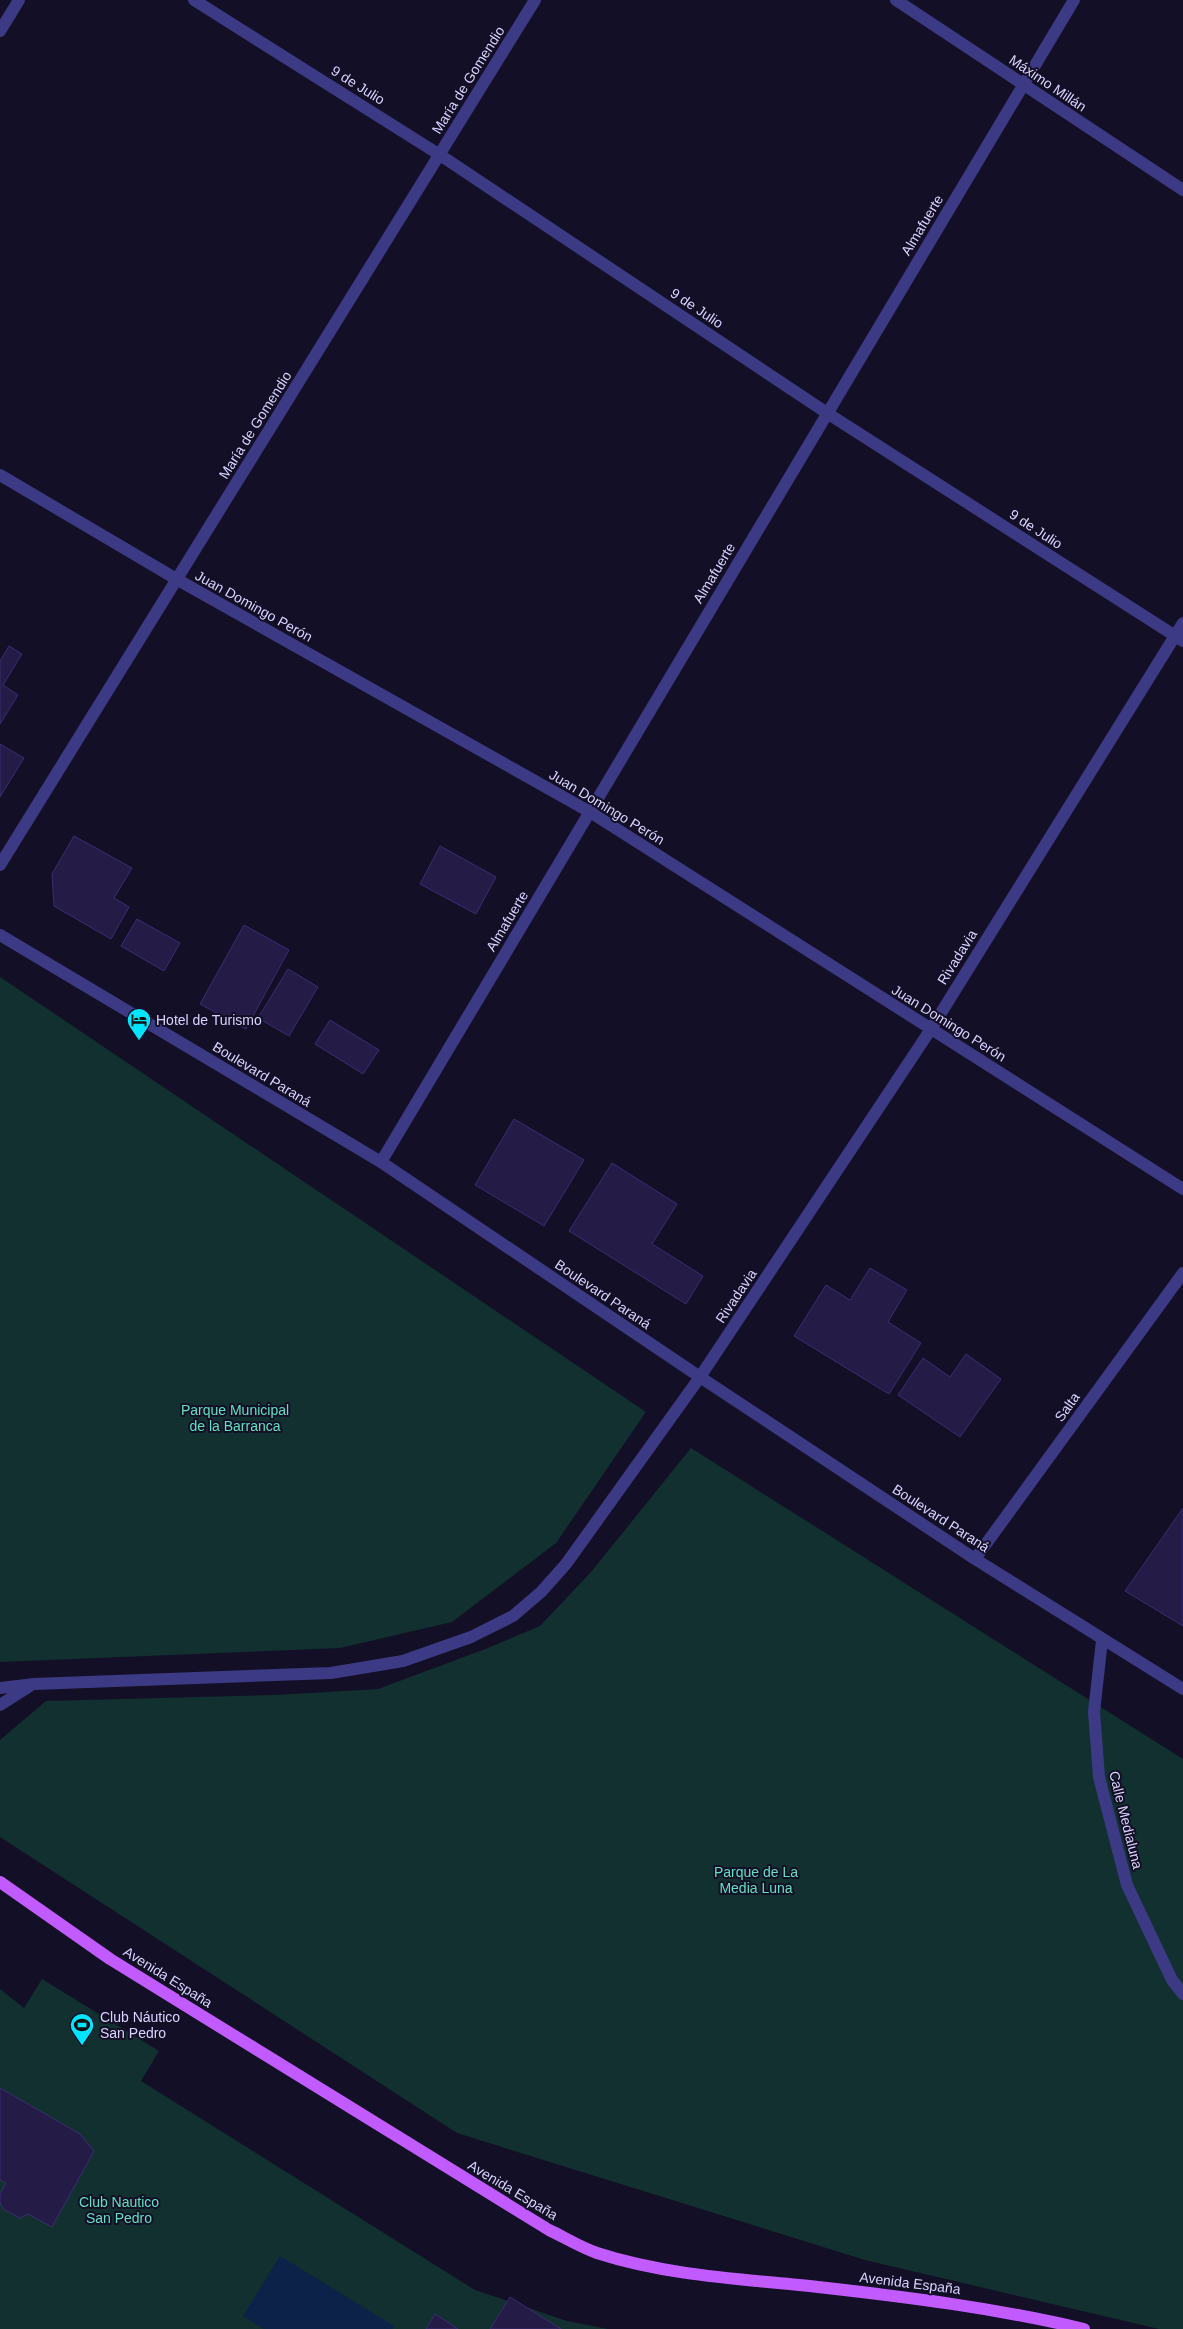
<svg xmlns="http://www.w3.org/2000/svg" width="1183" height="2329" viewBox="0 0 1183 2329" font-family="Arial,sans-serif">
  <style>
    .green { fill: #12302f }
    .water { fill: #0c2248 }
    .building { fill: #241b47; stroke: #3b2d73 }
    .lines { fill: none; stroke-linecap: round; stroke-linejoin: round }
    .minor { stroke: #3d3a85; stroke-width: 12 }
    .major { stroke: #c25bff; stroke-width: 12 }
    .labels { text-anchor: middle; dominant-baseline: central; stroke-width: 4; stroke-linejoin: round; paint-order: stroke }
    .street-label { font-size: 14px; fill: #d9d4ff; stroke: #130f26 }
    .poi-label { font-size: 14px; fill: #d9d4ff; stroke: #130f26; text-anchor: start }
    .park-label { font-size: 14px; fill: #5fe0c0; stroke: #130f26 }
  </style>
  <rect width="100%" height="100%" fill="#130f26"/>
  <!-- green -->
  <path class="green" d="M0 977 646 1412 556 1543 452 1622 340 1648 0 1662Z
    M691 1448 1183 1759V2329H1159L865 2260 457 2133 0 1837V1740L46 1701 276 1695 378 1689 488 1648 540 1626 591 1572Z
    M42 1979 159 2051 141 2081 475 2290 567 2321 608 2329H0V1989L24 2008Z"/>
  <!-- water -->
  <path class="water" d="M280 2256 394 2326 392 2329H264L243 2316Z"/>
  <!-- building -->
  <path class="building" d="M9 646 22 654 3 685 18 695 0 724V661Z
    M0 744 24 758 0 797Z
    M74 836 132 868 114 898 129 907 111 939 54 906 52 874Z
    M440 846 496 877 476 914 420 884Z
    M137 919 180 943 164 971 121 946Z
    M244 925 289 950 246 1029 200 1004Z
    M288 969 318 987 289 1036 258 1018Z
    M330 1020 379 1050 363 1074 315 1044Z
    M514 1119 584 1160 544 1226 475 1185Z
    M612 1163 677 1204 652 1244 703 1276 686 1304 569 1231Z
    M870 1268 907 1290 888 1322 921 1343 889 1394 794 1336 826 1285 850 1300Z
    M966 1354 1001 1379 960 1437 898 1395 923 1358 950 1377Z
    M1183 1508V1626L1125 1591Z
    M0 2088 80 2134 94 2151 52 2227 28 2214 20 2218 3 2209 0 2202V2194L6 2183 0 2180Z
    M510 2297 561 2329H490Z
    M435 2314 458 2329H426Z"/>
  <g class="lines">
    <!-- minor -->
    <path class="minor" d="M194 0 440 155 827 413 1183 641
      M896 0 1183 190
      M0 31 19 0
      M0 475 178 580 590 812 1183 1189
      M0 865 535 0
      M0 935 381 1162 700 1377 975 1559 1183 1689
      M381 1162 1074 0
      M975 1559 1183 1273
      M1102 1640 1094 1712 1099 1777 1127 1885 1172 1980 1183 1994
      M0 1688 34 1684 331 1673 403 1661 471 1637 513 1616 541 1592 566 1564 700 1377 931 1029 1183 623
      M0 1705 30 1686"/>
    <!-- major -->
    <path class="major" d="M0 1882 110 1959 549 2230C564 2237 580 2247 597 2253 668 2276 744 2279 818 2287 907 2297 996 2308 1084 2329"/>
  </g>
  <!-- icons -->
  <defs>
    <g id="hotel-pin" transform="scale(1.25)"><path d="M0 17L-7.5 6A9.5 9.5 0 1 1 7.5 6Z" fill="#00e5ff" stroke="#130f26"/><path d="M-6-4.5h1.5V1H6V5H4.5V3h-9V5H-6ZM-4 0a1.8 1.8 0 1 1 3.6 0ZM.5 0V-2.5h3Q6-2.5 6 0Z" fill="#111"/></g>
    <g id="stadium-pin" transform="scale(1.25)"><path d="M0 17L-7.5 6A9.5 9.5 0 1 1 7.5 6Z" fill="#00e5ff" stroke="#130f26"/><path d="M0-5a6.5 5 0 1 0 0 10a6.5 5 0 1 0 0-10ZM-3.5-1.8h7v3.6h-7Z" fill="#111"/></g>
  </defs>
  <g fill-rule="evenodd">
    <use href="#hotel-pin" x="139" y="1020"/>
    <use href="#stadium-pin" x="82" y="2025"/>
  </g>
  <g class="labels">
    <!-- street labels -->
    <g class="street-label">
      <text transform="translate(468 80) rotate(-58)">María de Gomendio</text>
      <text transform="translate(1048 83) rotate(34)">Máximo Millán</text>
      <text transform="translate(358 85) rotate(32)">9 de Julio</text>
      <text transform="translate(922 225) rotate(-59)">Almafuerte</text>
      <text transform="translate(697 308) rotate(34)">9 de Julio</text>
      <text transform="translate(255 425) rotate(-58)">María de Gomendio</text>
      <text transform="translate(1036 529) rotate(33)">9 de Julio</text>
      <text transform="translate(714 573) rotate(-59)">Almafuerte</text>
      <text transform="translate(254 606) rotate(29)">Juan Domingo Perón</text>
      <text transform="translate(607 807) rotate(31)">Juan Domingo Perón</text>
      <text transform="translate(507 921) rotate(-59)">Almafuerte</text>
      <text transform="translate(957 957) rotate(-58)">Rivadavia</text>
      <text transform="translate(949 1023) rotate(32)">Juan Domingo Perón</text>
      <text transform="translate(262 1074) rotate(31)">Boulevard Paraná</text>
      <text transform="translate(603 1294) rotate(34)">Boulevard Paraná</text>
      <text transform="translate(736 1296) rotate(-56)">Rivadavia</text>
      <text transform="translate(1067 1407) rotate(-54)">Salta</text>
      <text transform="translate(941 1518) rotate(33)">Boulevard Paraná</text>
      <text transform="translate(1126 1820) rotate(76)">Calle Medialuna</text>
      <text transform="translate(168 1977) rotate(32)">Avenida España</text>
      <text transform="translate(513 2190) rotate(31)">Avenida España</text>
      <text transform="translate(910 2283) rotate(7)">Avenida España</text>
    </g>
    <!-- poi labels -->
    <g class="poi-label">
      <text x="156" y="1020">Hotel de Turismo</text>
      <text x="100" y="2017">Club Náutico<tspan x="100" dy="16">San Pedro</tspan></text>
    </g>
    <!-- park labels -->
    <g class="park-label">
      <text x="235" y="1410">Parque Municipal<tspan x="235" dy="16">de la Barranca</tspan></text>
      <text x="756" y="1872">Parque de La<tspan x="756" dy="16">Media Luna</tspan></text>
      <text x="119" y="2202">Club Nautico<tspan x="119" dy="16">San Pedro</tspan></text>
    </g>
  </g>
</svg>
